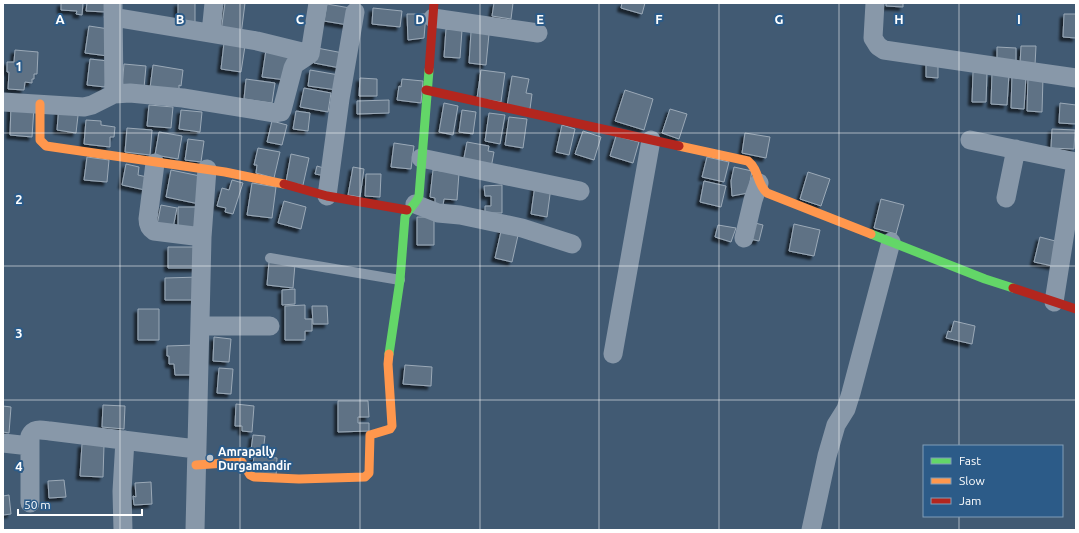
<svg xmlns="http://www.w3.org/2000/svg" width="1079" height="533" font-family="Ubuntu,sans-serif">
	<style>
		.building { fill: #5e7285; stroke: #9ba9b7; filter: url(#shadow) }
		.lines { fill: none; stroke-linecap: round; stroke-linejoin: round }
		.lane { stroke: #8898a9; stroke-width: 10 }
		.street { stroke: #8898a9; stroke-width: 19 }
		.fast { stroke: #63d668; stroke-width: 9 }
		.slow { stroke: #ff974d; stroke-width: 9 }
		.jam { stroke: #b3261e; stroke-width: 9 }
		.grid { fill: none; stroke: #fff; stroke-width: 1; stroke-opacity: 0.55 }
		.poi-dot { fill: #bcc5ce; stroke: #2c5b88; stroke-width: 1.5 }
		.labels { text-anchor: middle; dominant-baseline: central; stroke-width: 4; stroke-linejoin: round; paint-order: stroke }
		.poi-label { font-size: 12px; font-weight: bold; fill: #fff; stroke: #2c5b88; text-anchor: start }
		.grid-label { font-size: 13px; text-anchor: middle; font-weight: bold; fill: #fff; stroke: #2c5b88; stroke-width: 4; stroke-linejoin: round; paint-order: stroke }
	</style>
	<defs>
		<filter id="shadow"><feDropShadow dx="-3.5" dy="3.5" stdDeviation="1" flood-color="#0009"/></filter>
	</defs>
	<rect width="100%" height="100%" fill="#415a73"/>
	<path class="building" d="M61 3H83L82 15 76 14 77 11 61 10Z
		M87 3H106V12L86 11Z
		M178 3H195V27L178 26Z
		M225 3H245L241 35 221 32Z
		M494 3H513L511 19 492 16Z
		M622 3H645L642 14 621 8Z
		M886 3H903V7L886 6Z
		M327 4 350 8 348 25 324 21Z
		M373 8 402 11 400 27 372 24Z
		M407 14H426L424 38 408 40Z
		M1064 14H1076V38L1063 37Z
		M89 26 109 29 108 56 85 53Z
		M446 29 462 30 460 58 444 57Z
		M471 32 489 34 486 65 469 63Z
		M224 43 245 46 241 72 221 69Z
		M1021 46H1036L1035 65H1020Z
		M997 47 1016 48V65L997 64Z
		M317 48 343 53 340 68 314 63Z
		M15 50 38 52 37 74H34V79H32V83L25 82 24 90 8 89 9 72H7V62H14Z
		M266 50 290 53 286 80 262 77Z
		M90 59 108 61 105 87 87 85Z
		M926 62H938V78L926 77Z
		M124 64 146 66 144 88 122 86Z
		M153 65 183 70 181 86 179 85V89L150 88Z
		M310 70 339 75 337 90 308 86Z
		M481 70 505 73 501 102 477 98Z
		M973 72 987 73 986 102H972Z
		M992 73 1009 74 1007 105 991 104Z
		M1012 75 1026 76 1024 109 1011 108Z
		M512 76 529 79 526 93 532 94 530 109 507 106Z
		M1028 77H1043L1042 112 1027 111Z
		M360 78 377 79V96H359Z
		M246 79 275 83 272 103 244 99Z
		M402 79 423 81 421 103 397 100 399 86 401 87Z
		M304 88 331 93 328 112 300 107Z
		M625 90 653 99 644 130 615 121Z
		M389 100V113L357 114V101Z
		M444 103 458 106 453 135 439 132Z
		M1060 103 1076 105V124L1059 123Z
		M11 105 34 107 32 137 10 135Z
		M59 105 79 107 76 133 57 130Z
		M149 105 173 107 171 128 147 126Z
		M670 109 687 114 679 139 662 133Z
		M181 110 202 112 200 132 179 129Z
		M462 110 476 112 473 134 459 132Z
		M296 111 310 113 308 131 293 129Z
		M489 113 505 115 500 144 485 141Z
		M509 117 527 119 523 148 505 145Z
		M86 120 101 121V125L115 127 114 137H110V147L84 144Z
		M272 121 287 125 282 145 267 142Z
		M562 125 575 129 569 155 556 152Z
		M127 128 152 130 150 155 125 152Z
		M1052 129 1075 130 1074 149 1051 148Z
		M583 131 601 137 594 160 575 154Z
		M159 132 182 136 178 159 155 155Z
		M745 133 770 137 766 158 742 153Z
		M616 136 639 142 633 163 610 156Z
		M188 139 204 141 201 162 185 160Z
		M467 142 489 146 488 151 494 152 491 168 463 163Z
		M394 143 414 146 411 169 391 167Z
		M258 148 280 152 274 178 256 173 257 165H254Z
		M291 154 309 158 303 185 286 182Z
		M87 157 109 160 107 182 84 180Z
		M707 157 729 162 724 182 702 177Z
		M126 164 139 167 138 175 147 177 145 190 122 185Z
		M317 166 327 169 326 176 315 174Z
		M353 167 364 169 360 197 348 195Z
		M734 167 752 171 748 193 732 196 731 181Z
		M171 170 205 177 199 204 166 197Z
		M433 170 459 173 457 200 444 199 443 205 435 204V198L430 197Z
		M808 172 830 179 821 206 800 199Z
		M366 174H381L380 197 365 196Z
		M232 180 243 183 233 214 225 212 226 208 217 206 222 188 229 190Z
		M704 181 726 186 721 207 700 202Z
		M252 183 276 187 272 218 247 215Z
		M502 185V213H485V206H491V196H485L484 186Z
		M535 185 551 187 547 217 531 214Z
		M881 199 904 205 896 234 874 228Z
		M284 201 306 207 301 229 278 223Z
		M161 205 177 208 173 228 157 225Z
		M178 207H200V231H178Z
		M417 217H434V245H417Z
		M755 223 763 225 759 241 750 239Z
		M794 224 820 230 814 256 789 251Z
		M718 225 736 228 731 242 715 237Z
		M502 227 519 231 512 262 495 258Z
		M1040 237 1059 242 1053 266 1034 262Z
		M168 247H198V268H168Z
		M269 262 295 264 293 288 267 285Z
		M200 277V300H165V278Z
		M295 289V304L282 305V290Z
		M305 305V319H312V331H305V340H285V306Z
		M312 306H327L328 324H313Z
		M138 309H159V340H138Z
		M954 321 975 326 972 344 946 338 948 331 951 332Z
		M214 337 231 339 229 362 213 361Z
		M196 345V375H175L174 364H169V356H167V346Z
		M405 365 432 367 431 386 403 384Z
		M219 368 233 369 231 394 217 393Z
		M338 401H368L369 417H358V423H369V431L338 432Z
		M236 404 254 406 252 432 242 431V426H235Z
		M103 405 125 406 124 429 102 427Z
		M3 406 11 407 9 433 3 432Z
		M253 435 265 436 263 452 251 450Z
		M82 444 104 445 103 477 80 476Z
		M254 456 277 458 276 477 252 475Z
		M64 480 66 497 49 498 48 481Z
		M151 482 152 504 134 505 133 496 136 497 135 483Z
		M9 495 11 514 3 515V496Z"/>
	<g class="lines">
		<path class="lane" d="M270 258 400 280"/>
		<path class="street" d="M113 3 114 94
			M875 3 873 38 878 46 884 50 1076 78
			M113 17 257 41 310 54
			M433 18 538 33
			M211 33 214 3
			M3 102 84 107 92 105 114 94 130 93 183 98 275 113 281 112 282 110 293 68 295 64 310 54 318 3
			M970 140 1076 162
			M421 158 580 191
			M155 163 148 219C148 225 149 228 154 231L202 237
			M327 196 340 99 355 12
			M1006 198 1016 149
			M415 204 438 213 460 215 522 228 572 244
			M744 238 753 200 759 183
			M1054 302 1076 162
			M201 326H270
			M613 354 651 140
			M3 443 30 446
			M30 503V436C34 428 41 430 50 431L196 449
			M123 530 122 491 125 440
			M195 530 202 237 207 169
			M811 530 827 456 836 425 846 409 851 393 891 242"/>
		<path class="fast" d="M871 234 985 279 1013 288
			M389 354 400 280 405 217C408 209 416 204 419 196L429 70"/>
		<path class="slow" d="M40 104V140L46 146 225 172 284 184
			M679 146 748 161C760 171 756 183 767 193L871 234
			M196 465 242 462 250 475 254 477 299 479 365 477 369 473 370 435 390 429 392 426 388 364 389 354"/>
		<path class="jam" d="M429 70 434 3
			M426 90 679 146
			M284 184 327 196 407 210
			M1013 288 1076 309"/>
	</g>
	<path class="grid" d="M120 3V530M240 3V530M360 3V530M480 3V530M599 3V530M719 3V530M839 3V530M959 3V446M3 133H1076M3 266H1076M3 400H1076M959 516V530"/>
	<circle class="poi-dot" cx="210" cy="458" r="4"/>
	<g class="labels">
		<g class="poi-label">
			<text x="218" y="451">Amrapally<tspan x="218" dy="14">Durgamandir</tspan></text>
		</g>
	</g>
	<g class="grid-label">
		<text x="60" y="24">A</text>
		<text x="180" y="24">B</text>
		<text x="300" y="24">C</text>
		<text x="420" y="24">D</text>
		<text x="540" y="24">E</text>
		<text x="659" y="24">F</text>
		<text x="779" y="24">G</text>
		<text x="899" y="24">H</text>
		<text x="1019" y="24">I</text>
		<text x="19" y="71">1</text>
		<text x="19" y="204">2</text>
		<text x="19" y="338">3</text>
		<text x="19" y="471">4</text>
	</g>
	<rect width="1079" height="533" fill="none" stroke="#ffffff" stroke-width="8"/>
	<rect x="923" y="445" width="140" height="72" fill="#2c5b88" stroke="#809db8"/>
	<rect x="931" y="458" width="20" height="6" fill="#63d668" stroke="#809db8"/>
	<text x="959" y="465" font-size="12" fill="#ffffff">Fast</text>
	<rect x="931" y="478" width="20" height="6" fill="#ff974d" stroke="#809db8"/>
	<text x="959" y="485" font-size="12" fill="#ffffff">Slow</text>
	<rect x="931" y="498" width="20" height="6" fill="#b3261e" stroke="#809db8"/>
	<text x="959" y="505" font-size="12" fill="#ffffff">Jam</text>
	<path d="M18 509v6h124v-6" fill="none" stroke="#ffffff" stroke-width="2"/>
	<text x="24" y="509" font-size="12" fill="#ffffff" stroke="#2c5b88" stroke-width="3" paint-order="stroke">50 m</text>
</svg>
